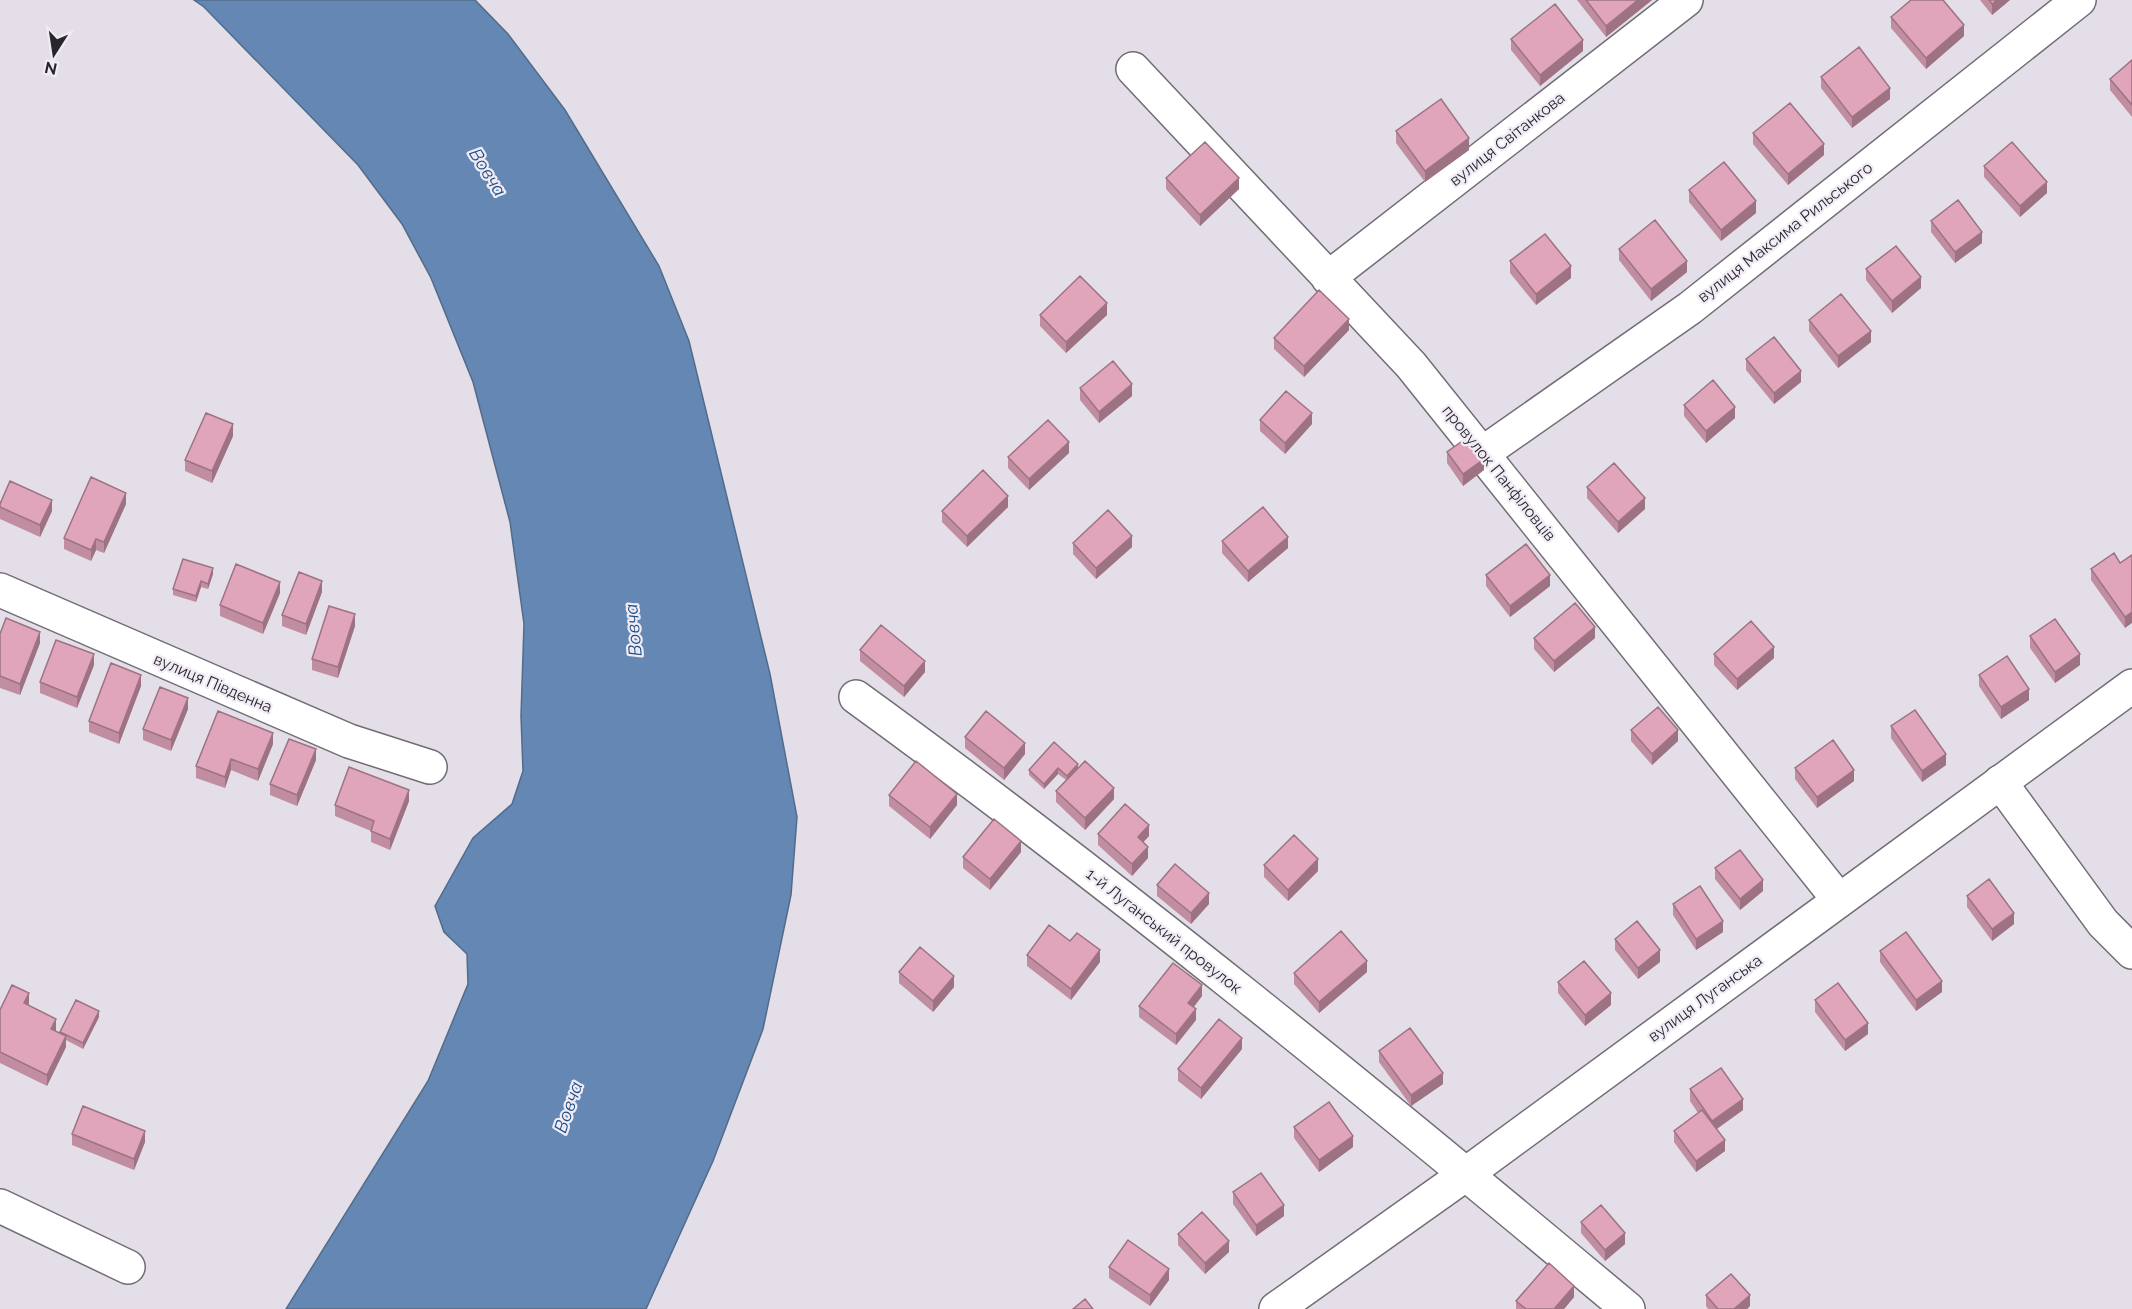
<svg xmlns="http://www.w3.org/2000/svg" width="2132" height="1309" font-family="Raleway,sans-serif">
	<style>
		.water { fill: #6488b3; stroke: #526b8a; stroke-width: 1.5 }
		.lines { fill: none; stroke-linecap: round; stroke-linejoin: round }
		.minor-casing { stroke: #716d76; stroke-width: 36 }
		.major-casing { stroke: #716d76; stroke-width: 36 }
		.minor { stroke: #fff; stroke-width: 33 }
		.major { stroke: #fff; stroke-width: 33 }
		.wall { fill: #c18da1 }
		.shaded-wall { fill: #9d7383 }
		.building { fill: #e0a4bb; stroke: #9d7383; stroke-width: 1.5 }
		.labels { text-anchor: middle; dominant-baseline: central; stroke-width: 4.5; stroke-linejoin: round; paint-order: stroke }
		.street-label { font-size: 16px; fill: #29272b; stroke: #f1ebf6 }
		.water-label { font-size: 18px; font-style: italic; fill: #1a4d85; stroke: #f1ebf6 }
	</style>
	<rect width="100%" height="100%" fill="#e4dee8"/>
	<path class="water" d="M194 0H475L508 34 565 110 659 266 689 341 770 674 797 817 791 895 763 1029 713 1161 646 1309H286L428 1081 468 984 467 954 444 932 435 906 473 838 512 804 523 771 521 716 524 624 510 522 473 382 431 278 402 224 358 165 204 7Z"/>
	<g class="lines">
		<g class="minor-casing">
			<path id="minor" d="M1133 69 1411 365 1839 900
				M1328 278 1686 0
				M1483 453 1690 308 2079 0
				M0 590 349 741 430 767
				M856 697C1122 890 1376 1098 1628 1309
				M2000 782 2103 923 2132 952
				M0 1206 128 1267"/>
		</g>
		<g class="major-casing">
			<path id="major" d="M1276 1309 1466 1174 2132 686"/>
		</g>
		<use href="#minor" class="minor"/>
		<use href="#major" class="major"/>
	</g>
	<path class="wall" d="M1577 0H1652L1606 37Z
		M1980 0H2010L1992 15Z
		M1891 17 1964 36 1926 69 1891 28Z
		M1511 39 1583 51 1540 86 1511 50Z
		M2132 60V117L2110 90V79Z
		M1821 77 1890 99 1852 128 1821 88Z
		M1396 131 1469 150 1425 182 1396 143Z
		M1753 133 1824 155 1788 185 1753 144Z
		M1984 166 2047 193 2020 217 1984 177Z
		M1166 178 1239 189 1200 226 1166 189Z
		M1689 190 1756 213 1721 241 1689 202Z
		M1931 221 1982 243 1955 263 1931 232Z
		M1619 249 1687 272 1651 301 1619 260Z
		M1510 261 1571 278 1536 305 1510 273Z
		M1866 269 1921 288 1892 313 1866 280Z
		M1040 315H1107L1066 353 1040 326Z
		M1809 320 1871 342 1838 368 1809 331Z
		M1349 330 1304 377 1274 349V338Z
		M1746 359 1801 382 1774 404 1746 370Z
		M1080 388 1132 396 1099 423 1080 400Z
		M1684 405 1735 418 1706 443 1684 416Z
		M1260 420 1312 424 1285 454 1260 431Z
		M233 436 212 483 185 471V460Z
		M1447 452 1484 470 1463 486 1447 463Z
		M1069 453 1029 490 1008 468V457Z
		M1587 487 1645 509 1618 533 1587 498Z
		M0 504 52 511 40 537 0 519Z
		M126 504 104 553 96 550 91 561 64 549V538Z
		M1008 507 967 547 942 522V511Z
		M1222 541 1288 548 1248 582 1222 553Z
		M1073 543 1132 547 1096 579 1073 554Z
		M2132 555 2125 628 2091 580V569L2120 563Z
		M213 574 208 589 201 587 196 602 173 595V589Z
		M1486 575 1550 586 1510 617 1486 586Z
		M322 592 306 635 282 626V615Z
		M280 593 263 634 220 616V605Z
		M355 626 338 678 312 670V659Z
		M0 634 40 643 20 695 0 688Z
		M2030 636 2080 665 2055 683 2030 648Z
		M1534 638H1595L1554 672 1534 649Z
		M860 650 925 672 904 697 860 661Z
		M1714 654 1774 658 1737 690 1714 665Z
		M94 665 77 708 40 693V682Z
		M1979 675 2029 700 2001 719 1979 686Z
		M141 686 119 744 89 732V721Z
		M188 709 171 751 143 740V729Z
		M1891 726 1946 765 1922 782 1891 738Z
		M1631 730 1678 741 1652 765 1631 741Z
		M965 737 1025 754 1004 780 965 748Z
		M273 744 258 781 231 770 225 788 196 778V766Z
		M316 760 297 806 270 795V784Z
		M1078 767 1114 799 1085 830 1056 802V791L1066 780 1058 774 1044 789 1029 775V770Z
		M1795 768 1854 781 1817 808 1795 779Z
		M889 795 957 805 930 839 889 806Z
		M409 801 390 850 371 842V831L335 816V805Z
		M1098 834 1149 836 1143 842 1148 858 1132 876 1098 845Z
		M1021 852 990 890 963 868V857Z
		M1264 865 1318 871 1288 901 1264 877Z
		M1715 868 1763 891 1740 910 1715 879Z
		M1157 885 1209 904 1191 924 1157 896Z
		M1967 896 2014 924 1992 941 1967 907Z
		M1673 904 1723 932 1696 950 1673 915Z
		M1615 939 1660 962 1638 979 1615 950Z
		M1070 941 1100 962 1071 1000 1027 966V955Z
		M1880 951 1942 992 1916 1011 1880 962Z
		M899 972 954 987 933 1012 899 983Z
		M1367 972 1319 1013 1294 984V973Z
		M1558 982 1611 1005 1585 1026 1558 993Z
		M1202 996 1194 1007 1196 1020 1176 1045 1139 1017V1006Z
		M1815 1000 1868 1034 1845 1051 1815 1012Z
		M29 1004 28 1005 56 1030V1031L60 1034V1032L99 1017 83 1049 66 1040V1047L47 1086 0 1063V1010Z
		M1242 1049 1201 1099 1178 1081V1069Z
		M1379 1051 1443 1084 1411 1106 1379 1062Z
		M1690 1089 1743 1110 1717 1129 1725 1151 1696 1172 1674 1142V1131L1698 1113 1690 1101Z
		M1294 1127 1353 1147 1319 1172 1294 1138Z
		M72 1134 145 1142 134 1170 72 1145Z
		M1233 1192 1284 1216 1256 1236 1233 1204Z
		M1581 1222 1625 1244 1605 1261 1581 1233Z
		M1178 1234 1229 1252 1205 1274 1178 1245Z
		M1109 1267 1169 1280 1150 1306 1109 1278Z
		M1706 1295 1750 1306 1747 1309H1708L1706 1306Z
		M1574 1297 1564 1309H1516V1301Z"/>
	<path class="shaded-wall" d="M1638 0H1652L1606 37V26Z
		M1997 0H2010L1992 15V4Z
		M1964 25V36L1926 69V58Z
		M1583 40V51L1540 86V75Z
		M1890 88V99L1852 128V117Z
		M1469 138V150L1425 182V171Z
		M1824 144V155L1788 185V174Z
		M1239 178V189L1200 226V215Z
		M2047 182V193L2020 217V206Z
		M1756 201V213L1721 241V230Z
		M1982 232V243L1955 263V252Z
		M1687 261V272L1651 301V289Z
		M1571 266V278L1536 305V294Z
		M1921 277V288L1892 313V301Z
		M1107 303V315L1066 353V342Z
		M1349 319V330L1304 377V366Z
		M1871 331V342L1838 368V356Z
		M1801 371V382L1774 404V393Z
		M1132 384V396L1099 423V412Z
		M1735 407V418L1706 443V431Z
		M1312 413V424L1285 454V443Z
		M233 424V436L212 483V471Z
		M1069 442V453L1029 490V479Z
		M1484 459V470L1463 486V474Z
		M126 493V504L104 553V542Z
		M1008 496V507L967 547V536Z
		M1645 498V509L1618 533V522Z
		M52 500V511L40 537V525Z
		M1132 536V547L1096 579V568Z
		M1288 537V548L1248 582V571Z
		M96 539V550L91 561V550Z
		M213 568V574L208 589V584Z
		M1550 575V586L1510 617V606Z
		M201 581V587L196 602V596Z
		M322 581V592L306 635V624Z
		M280 582V593L263 634V623Z
		M2132 612V623L2125 628V617Z
		M355 614V626L338 678V667Z
		M1595 627V638L1554 672V661Z
		M40 632V643L20 695V684Z
		M1774 647V658L1737 690V679Z
		M94 654V665L77 708V697Z
		M2080 654V665L2055 683V672Z
		M925 661V672L904 697V686Z
		M141 675V686L119 744V733Z
		M2029 689V700L2001 719V707Z
		M188 698V709L171 751V740Z
		M1678 730V741L1652 765V754Z
		M273 733V744L258 781V769Z
		M1025 743V754L1004 780V768Z
		M316 749V760L297 806V795Z
		M1946 754V765L1922 782V771Z
		M231 759V770L225 788V777Z
		M1078 764V769L1067 782V776Z
		M1058 768V774L1044 789V784Z
		M1854 770V781L1817 808V797Z
		M1114 788V799L1085 830V818Z
		M409 790V801L390 850V839Z
		M957 794V805L930 839V827Z
		M1149 825V836L1138 848V837Z
		M1021 841V852L990 890V879Z
		M1148 847V858L1132 876V864Z
		M1318 859V871L1288 901V890Z
		M1763 880V891L1740 910V899Z
		M1209 893V904L1191 924V913Z
		M2014 913V924L1992 941V929Z
		M1723 921V932L1696 950V939Z
		M1100 950V962L1071 1000V989Z
		M1660 950V962L1638 979V968Z
		M1367 961V972L1319 1013V1002Z
		M954 976V987L933 1012V1001Z
		M1942 981V992L1916 1011V1000Z
		M1202 985V996L1188 1014V1003Z
		M29 993V1004L24 1014V1003Z
		M1611 993V1005L1585 1026V1015Z
		M1196 1009V1020L1176 1045V1034Z
		M99 1011V1017L83 1049V1043Z
		M56 1019V1030L51 1040V1029Z
		M1868 1023V1034L1845 1051V1040Z
		M66 1036V1047L47 1086V1075Z
		M1242 1038V1049L1201 1099V1088Z
		M1443 1073V1084L1411 1106V1095Z
		M1743 1099V1110L1712 1132V1121Z
		M145 1131V1142L134 1170V1159Z
		M1353 1136V1147L1319 1172V1160Z
		M1725 1140V1151L1696 1172V1161Z
		M1284 1205V1216L1256 1236V1225Z
		M1625 1233V1244L1605 1261V1250Z
		M1229 1241V1252L1205 1274V1263Z
		M1169 1269V1280L1150 1306V1295Z
		M1574 1286V1297L1564 1309H1554Z
		M1750 1295V1306L1747 1309H1734Z"/>
	<path class="building" d="M1586 0H1638L1606 26Z
		M1911 0H1943L1964 25 1926 58 1891 17Z
		M1989 0H1997L1992 4Z
		M1555 4 1583 40 1540 75 1511 39Z
		M1859 47 1890 88 1852 117 1821 77Z
		M2132 60V105L2110 79Z
		M1441 99 1469 138 1425 171 1396 131Z
		M1790 103 1824 144 1788 174 1753 133Z
		M1205 142 1239 178 1200 215 1166 178Z
		M2012 142 2047 182 2020 206 1984 166Z
		M1724 162 1756 201 1721 230 1689 190Z
		M1958 200 1982 232 1955 252 1931 221Z
		M1655 220 1687 261 1651 289 1619 249Z
		M1545 234 1571 266 1536 294 1510 261Z
		M1896 246 1921 277 1892 301 1866 269Z
		M1080 276 1107 303 1066 342 1040 315Z
		M1319 290 1349 319 1304 366 1274 338Z
		M1841 294 1871 331 1838 356 1809 320Z
		M1774 337 1801 371 1774 393 1746 359Z
		M1113 361 1132 384 1099 412 1080 388Z
		M1713 380 1735 407 1706 431 1684 405Z
		M1286 391 1312 413 1285 443 1260 420Z
		M206 413 233 424 212 471 185 460Z
		M1048 420 1069 442 1029 479 1008 457Z
		M1468 437 1484 459 1463 474 1447 452Z
		M1614 463 1645 498 1618 522 1587 487Z
		M983 470 1008 496 967 536 942 511Z
		M91 477 126 493 104 542 96 539 91 550 64 538Z
		M10 481 52 500 40 525 0 507V504Z
		M1263 507 1288 537 1248 571 1222 541Z
		M1108 510 1132 536 1096 568 1073 543Z
		M1526 544 1550 575 1510 606 1486 575Z
		M2114 553 2120 563 2132 555V612L2125 617 2091 569Z
		M183 559 213 568 208 584 201 581 196 596 173 589Z
		M236 564 280 582 263 623 220 605Z
		M299 572 322 581 306 624 282 615Z
		M1575 603 1595 627 1554 661 1534 638Z
		M329 606 355 614 338 667 312 659Z
		M6 618 40 632 20 684 0 676V634Z
		M2055 619 2080 654 2055 672 2030 636Z
		M1751 621 1774 647 1737 679 1714 654Z
		M881 625 925 661 904 686 860 650Z
		M56 640 94 654 77 697 40 682Z
		M2007 656 2029 689 2001 707 1979 675Z
		M111 663 141 675 119 733 89 721Z
		M160 687 188 698 171 740 143 729Z
		M1658 707 1678 730 1652 754 1631 730Z
		M1915 710 1946 754 1922 771 1891 726Z
		M218 711 273 733 258 769 231 759 225 777 196 766Z
		M986 711 1025 743 1004 768 965 737Z
		M289 739 316 749 297 795 270 784Z
		M1833 740 1854 770 1817 797 1795 768Z
		M1054 742 1078 764 1067 776 1058 768 1044 784 1029 770Z
		M916 761 957 794 930 827 889 795Z
		M1085 761 1114 788 1085 818 1056 791Z
		M349 767 409 790 390 839 371 831 374 821 335 805Z
		M1125 804 1149 825 1138 837 1148 847 1132 864 1098 834Z
		M994 819 1021 841 990 879 963 857Z
		M1294 835 1318 859 1288 890 1264 865Z
		M1740 850 1763 880 1740 899 1715 868Z
		M1175 864 1209 893 1191 913 1157 885Z
		M1989 879 2014 913 1992 929 1967 896Z
		M1700 886 1723 921 1696 939 1673 904Z
		M1637 921 1660 950 1638 968 1615 939Z
		M1049 925 1070 941 1077 933 1100 950 1071 989 1027 955Z
		M1341 931 1367 961 1319 1002 1294 973Z
		M1906 932 1942 981 1916 1000 1880 951Z
		M920 947 954 976 933 1001 899 972Z
		M1584 961 1611 993 1585 1015 1558 982Z
		M1173 963 1202 985 1188 1003 1196 1009 1176 1034 1139 1006Z
		M1838 983 1868 1023 1845 1040 1815 1000Z
		M12 985 29 993 24 1003 56 1019 51 1029 66 1036 47 1075 0 1052V1010Z
		M76 1000 99 1011 83 1043 60 1032Z
		M1219 1019 1242 1038 1201 1088 1178 1069Z
		M1410 1028 1443 1073 1411 1095 1379 1051Z
		M1721 1068 1743 1099 1712 1121 1690 1089Z
		M1329 1102 1353 1136 1319 1160 1294 1127Z
		M83 1106 145 1131 134 1159 72 1134Z
		M1702 1110 1725 1140 1696 1161 1674 1131Z
		M1261 1173 1284 1205 1256 1225 1233 1192Z
		M1601 1205 1625 1233 1605 1250 1581 1222Z
		M1202 1212 1229 1241 1205 1263 1178 1234Z
		M1128 1240 1169 1269 1150 1295 1109 1267Z
		M1549 1263 1574 1286 1554 1309H1526L1516 1301Z
		M1731 1274 1750 1295 1734 1309H1718L1706 1295Z
		M1085 1299 1093 1309H1073Z"/>
	<g class="labels">
		<g class="street-label">
			<text transform="translate(1507 139) rotate(-38)">вулиця Світанкова</text>
			<text transform="translate(1785 232) rotate(-38)">вулиця Максима Рильського</text>
			<text transform="translate(1499 473) rotate(51)">провулок Панфіловців</text>
			<text transform="translate(213 683) rotate(23)">вулиця Південна</text>
			<text transform="translate(1164 931) rotate(38)">1-й Луганський провулок</text>
			<text transform="translate(1705 998) rotate(-36)">вулиця Луганська</text>
		</g>
		<g class="water-label">
			<text transform="translate(488 172) rotate(58)">Вовча</text>
			<text transform="translate(633 630) rotate(-95)">Вовча</text>
			<text transform="translate(568 1107) rotate(-71)">Вовча</text>
		</g>
	</g>
	<g transform="translate(54 54) rotate(192)" stroke="#f1ebf6" stroke-width="4.5" paint-order="stroke">
	<path d="M0-4.5L10 22L0 15L-10 22Z" fill="#29272b"/>
	<text y="-9" font-size="16" font-weight="bold" text-anchor="middle" fill="#29272b">N</text>
	</g>
</svg>
